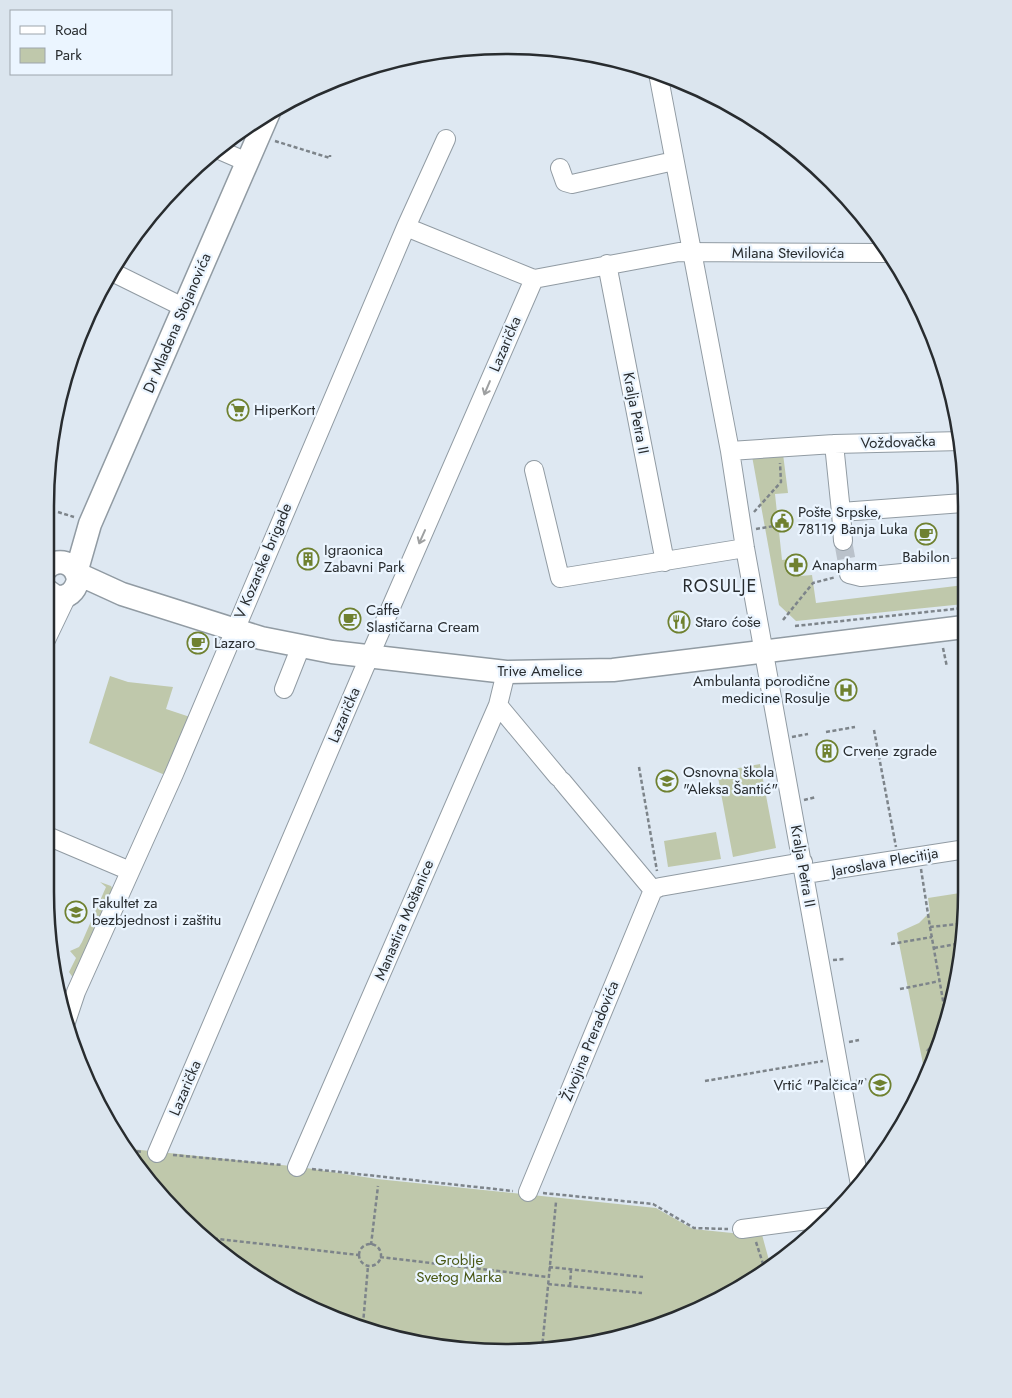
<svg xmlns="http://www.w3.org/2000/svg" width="1012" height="1398" font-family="Jost,sans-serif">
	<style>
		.green { fill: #bfc8ab }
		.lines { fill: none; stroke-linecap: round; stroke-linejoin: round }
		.minor-tunnel { stroke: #bac2cb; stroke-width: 18; stroke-dasharray: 18 9; stroke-linecap: butt }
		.minor-casing { stroke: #919ba3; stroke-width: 20 }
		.major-casing { stroke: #919ba3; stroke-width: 25 }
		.path { stroke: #7d848a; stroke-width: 2.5; stroke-dasharray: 4 2.5; stroke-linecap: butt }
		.minor { stroke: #fff; stroke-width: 18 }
		.major { stroke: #fff; stroke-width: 22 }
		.oneway { stroke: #9ea0a1 }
		.labels { text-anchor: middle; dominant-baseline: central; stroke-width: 4.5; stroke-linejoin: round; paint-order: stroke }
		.street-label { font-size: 15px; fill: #282c2f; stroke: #ebf5ff }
		.poi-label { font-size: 15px; fill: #282c2f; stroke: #ebf5ff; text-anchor: start }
		.park-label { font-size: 15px; fill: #4a5816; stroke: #ebf5ff }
		.quarter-label { font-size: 18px; letter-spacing: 1px; fill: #282c2f; stroke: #ebf5ff }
		.rim { fill: none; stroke: #282c2f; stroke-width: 2.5 }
	</style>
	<rect width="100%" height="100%" fill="#dee8f2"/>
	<path class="green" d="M783 454 788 493 775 494 782 560 790 559 792 570H799L800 576 812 575 816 603 964 585V604L796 621 779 605 752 456Z
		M110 676 128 682 173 687 166 709 190 717 165 775 89 743Z
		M760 764 776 848 733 857 717 772Z
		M716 832 721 859 668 867 664 841Z
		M100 882 111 886 113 890 74 979 69 972 76 958 70 951 79 947 82 942 106 887Z
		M960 893 966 894V922L951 1011 933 1060 923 1064 897 933 919 923 930 912 928 898Z
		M122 1148 300 1167 377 1179 656 1208 693 1229 742 1234 761 1231 770 1264 683 1318 566 1349H446L302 1306 202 1239Z"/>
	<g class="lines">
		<path class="minor-tunnel" d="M843 541 849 574"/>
		<g class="minor-casing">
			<path id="minor" d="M658 73 730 451 745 548 860 1185
				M217 149 247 162
				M560 168 565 182 572 184 674 161
				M406 227 446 139
				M607 264 665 562
				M110 271 183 307
				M534 279 679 252 885 253
				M834 444 841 512 963 503
				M730 451 834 444 962 441
				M534 470 560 578 745 548
				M841 512 843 541
				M849 574 861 577 964 567
				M45 613 46 590
				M45 642 67 596
				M284 689 301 646
				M498 705 558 777
				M562 781 653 890
				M45 835 130 871
				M805 874 966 849
				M66 1022 76 992 174 774 406 227 534 279
				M157 1153 364 669 534 279
				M297 1167 498 705 506 672
				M528 1192 653 890 660 887 803 862
				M742 1229 830 1217"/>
		</g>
		<g class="major-casing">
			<path id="major" d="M269 112 90 524 76 573 122 594 261 638 332 652 506 672 613 670 964 627
				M45 589 56 597C68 598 75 592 78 580 76 562 57 556 45 570"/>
		</g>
		<path class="path" d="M275 141 330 158V155
			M58 512 74 517
			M754 512 781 482 780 463
			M756 529 780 525
			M783 620 813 583 836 577
			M795 626 964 608
			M943 648 947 667
			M874 730 896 847
			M826 732 855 727
			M792 737 808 734
			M639 767 657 871
			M804 800 816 797
			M921 869 930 927 959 924 962 944
			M930 927 947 1023
			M891 944 932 937
			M934 948 962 943
			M833 960 844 959
			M900 989 940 981
			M849 1042 859 1040
			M927 1051 943 1034
			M705 1081 823 1061
			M856 1081 867 1079
			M124 1150 143 1152
			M173 1155 282 1165
			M312 1169 513 1191
			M543 1193 653 1204 694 1228 728 1229
			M201 1237 359 1255
			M756 1242 764 1267
			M359 1255a11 11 0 1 1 22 0a11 11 0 1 1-22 0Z
			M371 1245 378 1186
			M380 1257 548 1277
			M549 1267 643 1277
			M548 1284 642 1293
			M570 1286 571 1270
			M363 1324 368 1266
			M398 1335 520 1349
			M542 1349 556 1202"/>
		<use href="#minor" class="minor"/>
		<use href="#major" class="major"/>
	</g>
	<defs><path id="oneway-shaft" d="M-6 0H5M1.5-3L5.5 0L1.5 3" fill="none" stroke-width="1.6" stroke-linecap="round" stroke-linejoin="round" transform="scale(1.25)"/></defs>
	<g class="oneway">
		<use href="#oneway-shaft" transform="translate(487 388) rotate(113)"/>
		<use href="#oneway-shaft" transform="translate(422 537) rotate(114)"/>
	</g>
	<defs>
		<g id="supermarket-ring" transform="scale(1.125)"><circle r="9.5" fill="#ebf5ff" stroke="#6f8130" stroke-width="1.5"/><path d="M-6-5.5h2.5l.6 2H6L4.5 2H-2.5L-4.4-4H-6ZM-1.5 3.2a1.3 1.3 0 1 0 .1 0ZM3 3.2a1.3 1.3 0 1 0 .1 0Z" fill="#6f8130"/></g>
		<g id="civic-ring" transform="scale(1.125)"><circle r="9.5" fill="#ebf5ff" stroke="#6f8130" stroke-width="1.5"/><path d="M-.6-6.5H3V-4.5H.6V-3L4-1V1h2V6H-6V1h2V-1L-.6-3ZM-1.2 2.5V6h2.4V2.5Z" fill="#6f8130"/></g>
		<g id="cafe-ring" transform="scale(1.125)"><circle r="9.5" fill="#ebf5ff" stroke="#6f8130" stroke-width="1.5"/><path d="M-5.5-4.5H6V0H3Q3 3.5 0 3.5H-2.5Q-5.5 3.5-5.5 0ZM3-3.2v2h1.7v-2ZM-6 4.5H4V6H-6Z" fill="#6f8130"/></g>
		<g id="building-ring" transform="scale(1.125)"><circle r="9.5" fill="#ebf5ff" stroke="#6f8130" stroke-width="1.5"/><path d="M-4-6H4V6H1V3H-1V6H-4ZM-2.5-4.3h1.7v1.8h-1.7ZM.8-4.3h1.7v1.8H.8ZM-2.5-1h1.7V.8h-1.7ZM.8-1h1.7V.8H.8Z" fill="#6f8130"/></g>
		<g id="pharmacy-ring" transform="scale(1.125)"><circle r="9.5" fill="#ebf5ff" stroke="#6f8130" stroke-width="1.5"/><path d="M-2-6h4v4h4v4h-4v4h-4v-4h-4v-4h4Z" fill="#6f8130"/></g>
		<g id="restaurant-ring" transform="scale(1.125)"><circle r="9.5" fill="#ebf5ff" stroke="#6f8130" stroke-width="1.5"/><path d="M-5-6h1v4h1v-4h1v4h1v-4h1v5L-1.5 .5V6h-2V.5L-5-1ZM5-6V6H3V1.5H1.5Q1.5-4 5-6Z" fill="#6f8130"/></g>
		<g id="hospital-ring" transform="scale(1.125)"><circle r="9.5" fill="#ebf5ff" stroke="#6f8130" stroke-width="1.5"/><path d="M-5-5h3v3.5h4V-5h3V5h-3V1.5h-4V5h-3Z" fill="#6f8130"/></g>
		<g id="school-ring" transform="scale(1.125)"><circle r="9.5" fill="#ebf5ff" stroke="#6f8130" stroke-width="1.5"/><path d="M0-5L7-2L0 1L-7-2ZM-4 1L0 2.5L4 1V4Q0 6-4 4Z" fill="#6f8130"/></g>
		<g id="university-ring" transform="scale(1.125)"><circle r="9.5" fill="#ebf5ff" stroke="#6f8130" stroke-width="1.5"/><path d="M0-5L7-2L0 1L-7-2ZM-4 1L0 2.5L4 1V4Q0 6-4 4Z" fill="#6f8130"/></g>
	</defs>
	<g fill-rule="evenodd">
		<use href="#supermarket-ring" x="238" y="410"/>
		<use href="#civic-ring" x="782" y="521"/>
		<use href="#cafe-ring" x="926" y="534"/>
		<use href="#building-ring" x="308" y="559"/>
		<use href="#pharmacy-ring" x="796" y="565"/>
		<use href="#cafe-ring" x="350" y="619"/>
		<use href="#restaurant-ring" x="679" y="622"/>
		<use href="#cafe-ring" x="198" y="643"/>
		<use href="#hospital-ring" x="846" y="690"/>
		<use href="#building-ring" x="827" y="751"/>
		<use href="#school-ring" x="667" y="781"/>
		<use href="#university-ring" x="76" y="912"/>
		<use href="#school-ring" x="880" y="1085"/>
	</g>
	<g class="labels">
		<g class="street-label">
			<text x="788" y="253">Milana Stevilovića</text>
			<text transform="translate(177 323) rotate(-67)">Dr Mladena Stojanovića</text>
			<text transform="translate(505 344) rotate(-67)">Lazarička</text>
			<text transform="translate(636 413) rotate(79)">Kralja Petra II</text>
			<text transform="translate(898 442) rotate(-2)">Voždovačka</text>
			<text transform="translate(263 561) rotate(-67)">V Kozarske brigade</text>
			<text x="540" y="671">Trive Amelice</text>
			<text transform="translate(344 715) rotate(-67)">Lazarička</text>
			<text transform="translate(885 862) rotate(-10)">Jaroslava Plecitija</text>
			<text transform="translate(803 866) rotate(80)">Kralja Petra II</text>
			<text transform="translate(404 920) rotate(-67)">Manastira Moštanice</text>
			<text transform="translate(590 1041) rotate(-68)">Živojina Preradovića</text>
			<text transform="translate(185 1088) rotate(-67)">Lazarička</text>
		</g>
		<g class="poi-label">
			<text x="254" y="410">HiperKort</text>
			<text x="798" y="512">Pošte Srpske,<tspan x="798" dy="17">78119 Banja Luka</tspan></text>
			<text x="324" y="550">Igraonica<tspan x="324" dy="17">Zabavni Park</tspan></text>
			<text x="926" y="557" text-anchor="middle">Babilon</text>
			<text x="812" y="565">Anapharm</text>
			<text x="366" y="610">Caffe<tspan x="366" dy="17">Slastičarna Cream</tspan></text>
			<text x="695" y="622">Staro ćoše</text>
			<text x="214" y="643">Lazaro</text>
			<text x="830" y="681" text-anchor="end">Ambulanta porodične<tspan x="830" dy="17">medicine Rosulje</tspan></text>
			<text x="843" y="751">Crvene zgrade</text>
			<text x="683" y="772">Osnovna škola<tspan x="683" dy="17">"Aleksa Šantić"</tspan></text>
			<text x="92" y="903">Fakultet za<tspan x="92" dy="17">bezbjednost i zaštitu</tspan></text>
			<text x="864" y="1085" text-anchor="end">Vrtić "Palčica"</text>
		</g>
		<g class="park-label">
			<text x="459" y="1260">Groblje<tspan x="459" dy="17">Svetog Marka</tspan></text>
		</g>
		<g class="quarter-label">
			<text x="720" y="586">ROSULJE</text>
		</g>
	</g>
	<path d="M0 0H1012V1398H0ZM506 54H506A452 452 0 0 1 958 506V892A452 452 0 0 1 506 1344H506A452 452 0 0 1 54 892V506A452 452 0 0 1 506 54Z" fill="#dbe5ee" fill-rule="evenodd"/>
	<path class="rim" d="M506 54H506A452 452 0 0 1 958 506V892A452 452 0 0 1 506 1344H506A452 452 0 0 1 54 892V506A452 452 0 0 1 506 54Z"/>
	<rect x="10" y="10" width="162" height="65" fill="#ebf5ff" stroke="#9da5ac"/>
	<rect x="20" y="26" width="25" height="8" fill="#ffffff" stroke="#9da5ac"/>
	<text x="55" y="35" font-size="15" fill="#282c2f">Road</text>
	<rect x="20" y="48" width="25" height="15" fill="#bfc8ab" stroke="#9da5ac"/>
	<text x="55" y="60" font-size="15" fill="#282c2f">Park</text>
</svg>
